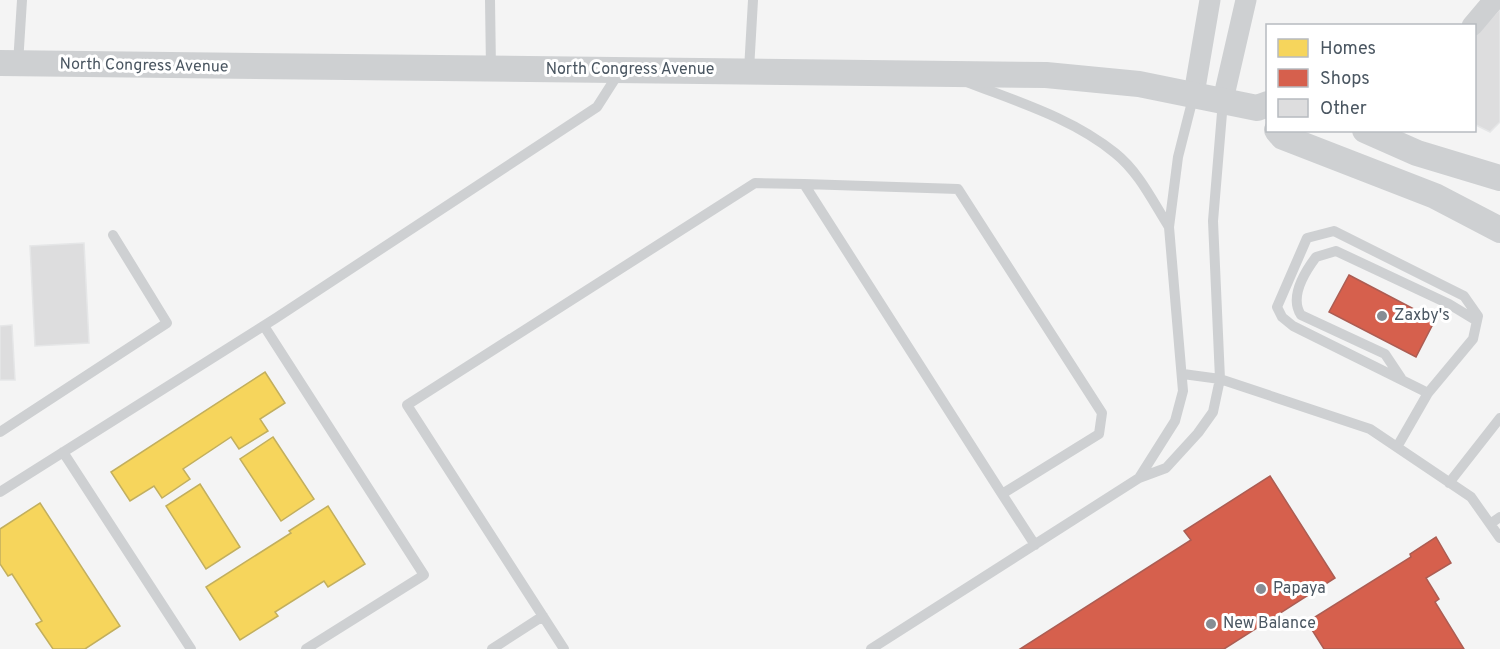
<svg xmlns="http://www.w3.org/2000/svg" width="1500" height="649" font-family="Overpass,sans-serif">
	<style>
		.homes { fill: #f6d55c; stroke: #c2af5e; stroke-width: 1.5 }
		.shops { fill: #d6604d; stroke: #ac5d53; stroke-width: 1.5 }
		.building { fill: #ddddde; stroke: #e5e6e7; stroke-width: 1.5 }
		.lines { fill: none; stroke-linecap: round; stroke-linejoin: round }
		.service { stroke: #ced0d2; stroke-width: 10 }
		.minor { stroke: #ced0d2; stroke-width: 21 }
		.tertiary { stroke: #ced0d2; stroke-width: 26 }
		.poi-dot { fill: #868d94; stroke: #fff; stroke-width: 2 }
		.labels { text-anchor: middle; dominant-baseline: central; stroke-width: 6; stroke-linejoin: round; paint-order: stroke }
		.street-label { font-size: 16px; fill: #4a5661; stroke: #fff }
		.poi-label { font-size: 16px; fill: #4a5661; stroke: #fff; text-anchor: start }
	</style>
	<rect width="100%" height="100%" fill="#f4f4f4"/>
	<path class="homes" d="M265 372 285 403 260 419 268 431 239 449 231 437 183 469 190 479 162 498 154 486 130 501 111 472Z
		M273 437 314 499 281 521 240 459Z
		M200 484 240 547 206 569 166 506Z
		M40 503 120 626 85 649H53L36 624 42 621 12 574 8 576 0 564V529Z
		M328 506 365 564 328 587 324 581 275 612 278 616 240 640 206 587 291 533 289 531Z"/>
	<path class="shops" d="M1349 275 1435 320 1416 357 1329 312Z
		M1270 476 1335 578 1224 649H1020L1191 540 1184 531Z
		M1436 537 1451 563 1426 578 1439 599 1435 602 1464 649H1324L1307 622 1411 557 1410 554Z"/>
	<path class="building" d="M1500 9V122L1490 132 1474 124V37Z
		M84 243 89 343 35 346 30 246Z
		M12 325 15 380H0V326Z"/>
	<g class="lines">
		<path class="service" d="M490 0 491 69
			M18 64 22 0
			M749 70 753 0
			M967 82C1018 102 1072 118 1115 153 1139 172 1153 202 1169 227
			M264 326 424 575 306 649
			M1183 374 1220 379 1370 429 1471 497 1500 538
			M1401 378 1385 354 1301 315C1289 297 1304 273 1316 257L1336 251 1449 304 1477 321
			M0 432 167 323 113 235
			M1397 447 1428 393 1473 339 1478 316 1464 296 1334 231 1307 238 1277 307 1282 317 1293 326 1428 393
			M63 452 191 649
			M1139 478 1175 421 1183 391 1169 227 1178 157 1194 94
			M1449 483 1500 418
			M0 492 276 318 597 107 620 71
			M1002 494 1099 434 1102 413 958 189 804 184 1002 494 1035 545
			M1490 524 1500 517
			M492 649 543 616
			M564 649 407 405 755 183 804 184
			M871 649 1139 478 1166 468 1198 433 1213 412 1220 379 1213 221 1223 101"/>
		<path class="minor" d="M1472 26 1494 0
			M1194 94 1210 0
			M1223 100 1246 0"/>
		<path class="tertiary" d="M0 63 1046 75 1139 84 1257 108 1268 104
			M1277 130 1283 137 1435 196 1500 230
			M1365 130 1417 153 1500 178"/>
	</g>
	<g class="poi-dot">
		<circle cx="1382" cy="316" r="6"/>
		<circle cx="1261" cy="589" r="6"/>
		<circle cx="1211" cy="624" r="6"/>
	</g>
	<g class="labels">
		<g class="street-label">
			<text transform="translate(144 66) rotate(1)">North Congress Avenue</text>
			<text x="630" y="70">North Congress Avenue</text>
		</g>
		<g class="poi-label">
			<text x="1394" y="316">Zaxby's</text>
			<text x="1273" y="589">Papaya</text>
			<text x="1223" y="624">New Balance</text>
		</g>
	</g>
	<rect x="1266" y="24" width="210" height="108" fill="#ffffff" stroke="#b7bbc0" stroke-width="1.5"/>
	<rect x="1278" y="39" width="30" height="18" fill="#f6d55c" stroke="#b7bbc0" stroke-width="1.5"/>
	<text x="1320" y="54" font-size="18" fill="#4a5661">Homes</text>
	<rect x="1278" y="69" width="30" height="18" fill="#d6604d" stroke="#b7bbc0" stroke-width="1.5"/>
	<text x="1320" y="84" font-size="18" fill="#4a5661">Shops</text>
	<rect x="1278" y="99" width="30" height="18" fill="#ddddde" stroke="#b7bbc0" stroke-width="1.5"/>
	<text x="1320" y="114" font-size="18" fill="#4a5661">Other</text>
</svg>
